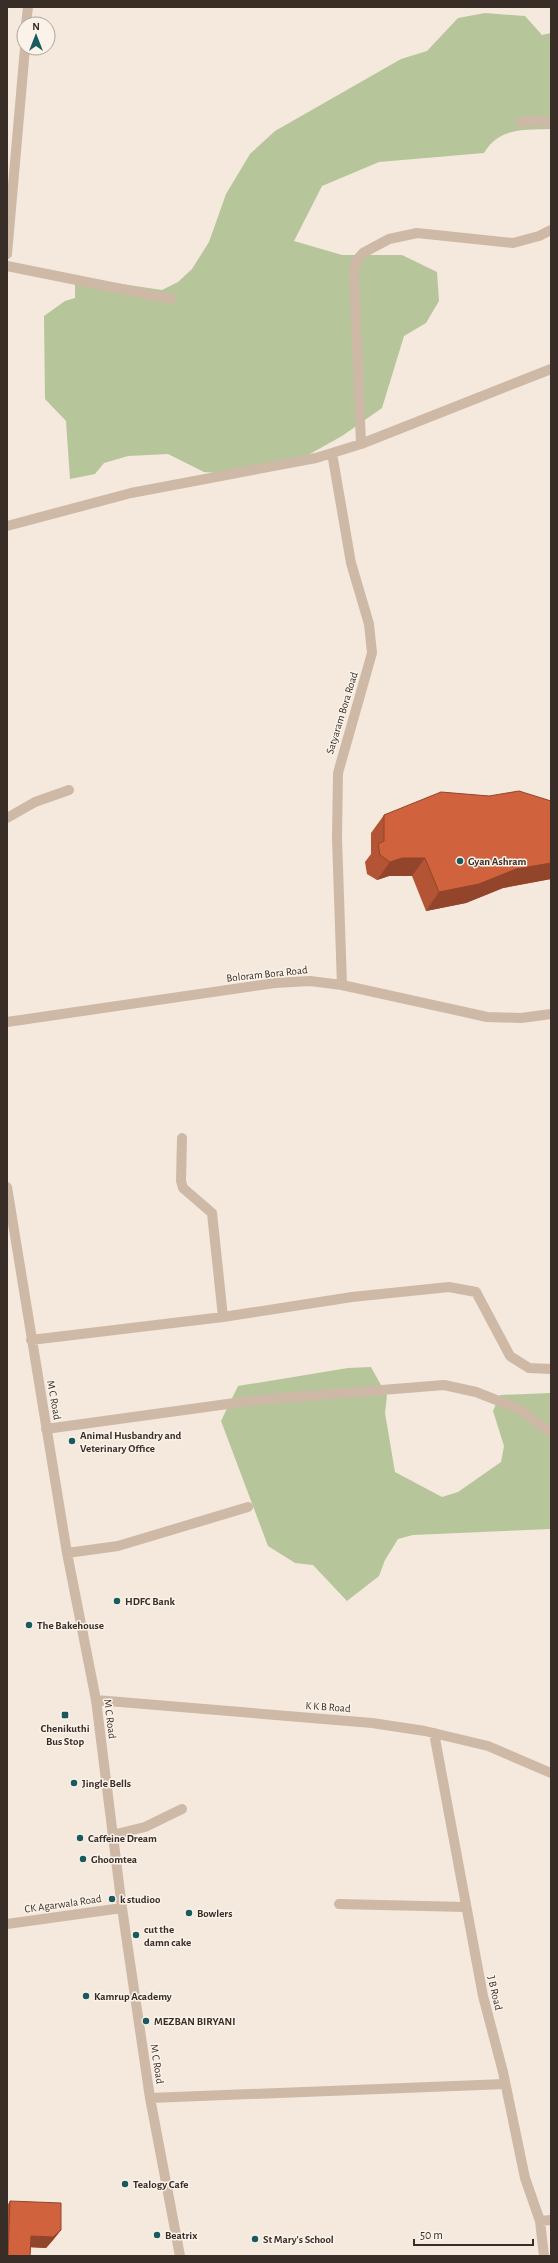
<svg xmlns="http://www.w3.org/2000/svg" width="558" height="2263" font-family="'Alegreya Sans',sans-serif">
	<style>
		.green { fill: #b6c59a }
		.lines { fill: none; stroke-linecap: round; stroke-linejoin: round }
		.minor { stroke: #ceb8a6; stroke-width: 10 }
		.wall { fill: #b35434 }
		.shaded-wall { fill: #92452b }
		.building { fill: #d0623d; stroke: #92452b }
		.poi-dot { fill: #195a5f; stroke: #fbf3e9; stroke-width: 1.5 }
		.labels { text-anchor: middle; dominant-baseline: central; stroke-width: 3; stroke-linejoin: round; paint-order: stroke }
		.street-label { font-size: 11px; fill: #392d28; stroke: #fbf3e9 }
		.poi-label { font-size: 11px; font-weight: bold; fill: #392d28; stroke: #fbf3e9; text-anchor: start }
	</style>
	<rect width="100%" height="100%" fill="#f4e9dc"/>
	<path class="green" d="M485 13 525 16 542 35 551 33V129C524 130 499 127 484 153L379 162 322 186 294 241 342 255H402L437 272 439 301 426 323 404 336 382 408 342 436 292 464 219 473 204 472 168 454 128 456 104 463 95 474 70 479 66 421 45 399 44 316 65 301 75 298V277L162 290 178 282 192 269 209 242 226 194 250 154 275 131 401 59 427 51 458 18Z
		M371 1367 387 1396 385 1413 395 1472 442 1497 458 1492 501 1462 504 1446 493 1411 500 1395 551 1393V1529L413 1535 398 1539 385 1560 379 1576 347 1601 313 1565 295 1563 268 1546 221 1421 238 1386 348 1368Z"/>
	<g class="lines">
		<path class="minor" d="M26 24 28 7
			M521 122 531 121 551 122
			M7 254 25 48
			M7 266 171 299
			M361 444 354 271 356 261 363 253 389 239 417 233 513 243 539 236 551 230
			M332 453 351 563 369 624 372 653 338 773 337 838 342 985
			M7 526 131 493 316 458 361 444 551 369
			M7 818 35 802 69 790
			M7 1022 275 983 310 981 342 985 487 1017 521 1018 551 1014
			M182 1138 181 1181 183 1188 212 1213 223 1317
			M7 1187 67 1553 96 1700 122 1908 150 2098 180 2256
			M31 1340 223 1317 352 1297 449 1287 476 1292 510 1356 529 1368 551 1369
			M46 1429 257 1400 444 1385 476 1392 519 1409 551 1433
			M67 1553 118 1546 248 1507
			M96 1700 372 1723 425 1731 488 1746 551 1773
			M434 1733 483 1996 503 2072 525 2178 540 2221 544 2256
			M112 1835 145 1827 182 1809
			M339 1904 465 1907
			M7 1924 122 1908
			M150 2098 505 2084
			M540 2221 551 2220"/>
	</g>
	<path class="wall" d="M489 796 551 801V879L503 888 466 903 426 911 412 876H389L377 880 367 874 365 862 371 854V833L384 815Z
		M10 2201 61 2230 53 2240 46 2248 31 2247 30 2256H7V2206Z"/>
	<path class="shaded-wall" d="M402 858H425L412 876H389L377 880 390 862Z
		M551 863V879L503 888 466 903 426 911 439 892 516 869Z
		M61 2230 53 2240 46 2248 24 2247 31 2236Z"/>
	<path class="building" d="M519 791 551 801V863L516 869 479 884 439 892 425 858H402L390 862 380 855 378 844 384 841V815L441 792 489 796Z
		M10 2201 61 2203V2230L53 2237 31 2236 30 2256H8Z"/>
	<g class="poi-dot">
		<circle cx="460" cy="861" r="4"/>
		<circle cx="72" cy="1441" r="4"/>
		<circle cx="117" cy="1601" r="4"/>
		<circle cx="29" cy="1625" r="4"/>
		<rect x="61" y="1711" width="8" height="8" rx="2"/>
		<circle cx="74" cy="1783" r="4"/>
		<circle cx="80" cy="1838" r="4"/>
		<circle cx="83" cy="1859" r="4"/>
		<circle cx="112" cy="1899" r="4"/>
		<circle cx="189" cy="1913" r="4"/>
		<circle cx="136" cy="1935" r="4"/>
		<circle cx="86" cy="1996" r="4"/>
		<circle cx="146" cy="2021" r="4"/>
		<circle cx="125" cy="2184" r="4"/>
		<circle cx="157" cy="2235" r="4"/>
		<circle cx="255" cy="2239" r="4"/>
	</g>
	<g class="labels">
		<g class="street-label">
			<text transform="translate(342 713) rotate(-73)">Satyaram Bora Road</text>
			<text transform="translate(267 974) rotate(-6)">Boloram Bora Road</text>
			<text transform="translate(54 1400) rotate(80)">M C Road</text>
			<text transform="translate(328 1707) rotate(4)">K K B Road</text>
			<text transform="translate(110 1719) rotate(83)">M C Road</text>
			<text transform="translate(63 1904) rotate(-8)">CK Agarwala Road</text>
			<text transform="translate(495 1993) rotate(77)">J B Road</text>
			<text transform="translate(157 2064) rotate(81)">M C Road</text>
		</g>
		<g class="poi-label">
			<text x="468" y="861">Gyan Ashram</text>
			<text x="80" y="1435">Animal Husbandry and<tspan x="80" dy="13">Veterinary Office</tspan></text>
			<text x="125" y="1601">HDFC Bank</text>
			<text x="37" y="1625">The Bakehouse</text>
			<text x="65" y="1728" text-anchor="middle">Chenikuthi<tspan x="65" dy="13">Bus Stop</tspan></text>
			<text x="82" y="1783">Jingle Bells</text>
			<text x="88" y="1838">Caffeine Dream</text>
			<text x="91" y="1859">Ghoomtea</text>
			<text x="120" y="1899">k studioo</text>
			<text x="197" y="1913">Bowlers</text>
			<text x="144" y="1929">cut the<tspan x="144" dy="13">damn cake</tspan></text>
			<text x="94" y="1996">Kamrup Academy</text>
			<text x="154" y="2021">MEZBAN BIRYANI</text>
			<text x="133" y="2184">Tealogy Cafe</text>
			<text x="165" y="2235">Beatrix</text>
			<text x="263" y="2239">St Mary's School</text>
		</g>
	</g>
	<rect width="558" height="2263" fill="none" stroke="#392d28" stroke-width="16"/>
	<g transform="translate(36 36)"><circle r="19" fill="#fbf3e9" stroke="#ada49c"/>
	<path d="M0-3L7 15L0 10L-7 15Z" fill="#195a5f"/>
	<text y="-6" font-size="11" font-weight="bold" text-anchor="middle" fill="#392d28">N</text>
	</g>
	<path d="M414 2239v6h119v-6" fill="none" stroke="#392d28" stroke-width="2"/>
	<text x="420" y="2239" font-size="12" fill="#392d28" stroke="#fbf3e9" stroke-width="3" paint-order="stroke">50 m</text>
</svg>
